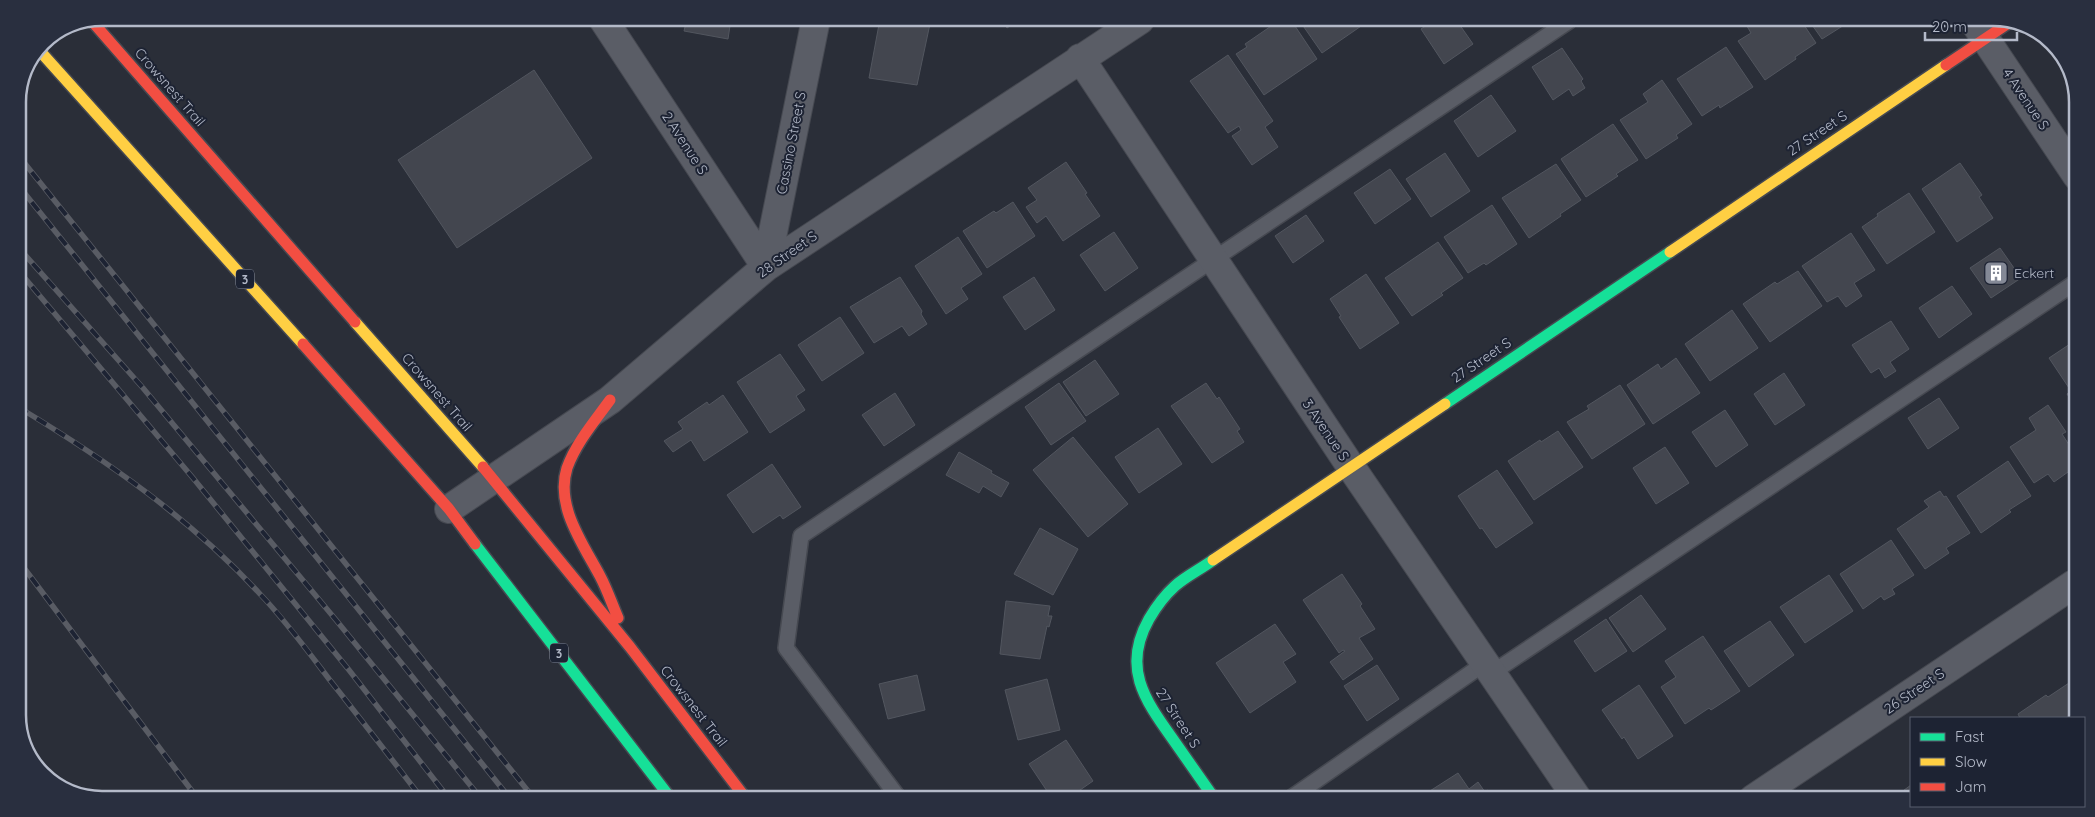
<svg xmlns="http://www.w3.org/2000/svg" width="2095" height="817" font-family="Quicksand,sans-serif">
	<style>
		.building { fill: #43464f; stroke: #52565f }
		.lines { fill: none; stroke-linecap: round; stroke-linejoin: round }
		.lane-casing { stroke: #464951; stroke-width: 18 }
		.street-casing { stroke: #464951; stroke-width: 30 }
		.fast-casing { stroke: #464951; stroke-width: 14 }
		.slow-casing { stroke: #464951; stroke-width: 14 }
		.jam-casing { stroke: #464951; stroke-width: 14 }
		.lane { stroke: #5a5d66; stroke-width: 15 }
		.street { stroke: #5a5d66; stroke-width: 28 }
		.fast { stroke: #16e098; stroke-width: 11 }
		.slow { stroke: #ffcf43; stroke-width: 11 }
		.jam { stroke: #f24e42; stroke-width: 11 }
		.rail-casing { stroke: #595c64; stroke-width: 5.5 }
		.rail { stroke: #1d2333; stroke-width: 4; stroke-dasharray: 11; stroke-linecap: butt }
		.labels { text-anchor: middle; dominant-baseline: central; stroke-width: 4; stroke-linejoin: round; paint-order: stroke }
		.shield { fill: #1d2333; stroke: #878d9c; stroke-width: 1 }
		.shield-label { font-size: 12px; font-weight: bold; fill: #b4bac9 }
		.street-label { font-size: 14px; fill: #b4bac9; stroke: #1d2333 }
		.poi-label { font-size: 14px; fill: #b4bac9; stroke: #1d2333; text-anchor: start }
		.rim { fill: none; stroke: #b4bac9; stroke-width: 2.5 }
	</style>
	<rect width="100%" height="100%" fill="#2a2e38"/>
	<path class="building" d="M687 19H731L728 39 684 31Z
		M880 19H931L917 85 869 78Z
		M1002 20H1019L1007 28Z
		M1285 20H1291L1317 59 1264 95 1236 54 1247 47 1245 44 1277 22 1279 25Z
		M1299 20 1366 21 1367 22 1322 53Z
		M1433 21H1457L1473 44 1444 64 1421 29Z
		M1744 21 1802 22 1816 43 1795 57 1796 59 1765 80 1738 41 1751 33Z
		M1810 22H1849L1822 39Z
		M1726 47 1753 87 1720 108 1719 105 1702 116 1677 79Z
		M1562 48 1583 79 1581 81 1585 88 1573 96 1569 89 1553 100 1532 67Z
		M1228 55 1273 121 1265 127 1278 147 1252 165 1232 136 1241 130 1239 126 1228 133 1190 81Z
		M534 70 592 158 457 248 398 160Z
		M1662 80 1692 124 1676 135 1678 138 1646 159 1620 120 1648 102 1643 94Z
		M1491 95 1516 131 1478 157 1454 121Z
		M1613 124 1638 160 1616 174 1618 176 1586 197 1561 159Z
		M1445 153 1470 191 1431 217 1406 179Z
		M1066 162 1087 193 1085 194 1100 216 1063 241 1046 216 1037 223 1026 207 1037 200 1028 188Z
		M1960 163 1982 195 1979 197 1993 218 1957 242 1922 189Z
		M1556 164 1581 200 1560 214 1561 216 1529 238 1502 198Z
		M1390 169 1411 199 1375 224 1354 193Z
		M1909 193 1935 232 1887 264 1862 227 1878 216 1877 214Z
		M1013 202 1035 236 987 268 963 231 994 211 996 213Z
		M1492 205 1517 244 1486 265 1484 263 1468 273 1444 237Z
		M1306 215 1324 241 1293 263 1275 236Z
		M1114 232 1138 268 1105 291 1080 255Z
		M1851 233 1875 270 1854 283 1862 296 1846 307 1838 296 1827 302 1802 266Z
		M958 237 982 274 961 288 968 299 946 314 915 266Z
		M1438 242 1463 278 1441 293 1443 295 1412 316 1385 278Z
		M2000 248 2021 278 1991 298 1970 268Z
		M1798 271 1822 306 1770 342 1743 304 1775 282 1777 284Z
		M1366 274 1399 323 1360 349 1339 317 1341 316 1330 299Z
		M900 277 922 311 921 314 927 324 909 336 902 326 874 343 850 307Z
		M1034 277 1055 310 1025 330 1003 297Z
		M1952 286 1972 314 1939 338 1919 308Z
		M1732 310 1758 348 1710 381 1685 344Z
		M840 317 864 353 822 381 798 345Z
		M1891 321 1909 349 1890 362 1896 371 1885 378 1879 368 1871 373 1852 345Z
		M2076 340 2075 406 2067 394 2071 391 2049 358Z
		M780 354 805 390 796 396 805 410 770 433 737 382Z
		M1676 358 1700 393 1653 424 1627 385 1658 364 1661 369Z
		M1095 360 1119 394 1086 416 1063 382Z
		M1784 373 1805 405 1775 425 1754 394Z
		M1059 383 1086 421 1051 445 1025 407Z
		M1206 383 1217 399 1219 397 1240 429 1237 431 1244 442 1212 463 1171 406Z
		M1620 385 1645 424 1592 459 1567 422 1589 409 1587 406Z
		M895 393 915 425 884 446 862 415Z
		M723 395 748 432 704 461 691 440 673 452 664 441 683 429 678 422 707 402 709 405Z
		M1939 398 1959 428 1928 449 1908 418Z
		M2048 405 2066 432 2062 434 2075 454V467L2054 482 2048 474 2034 483 2010 447 2036 430 2029 418Z
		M1725 410 1748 445 1716 467 1692 432Z
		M1158 428 1182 464 1139 493 1115 457Z
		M1558 431 1583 467 1534 500 1508 461 1540 440 1541 442Z
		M1073 437 1128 504 1088 537 1033 470Z
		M1665 447 1689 483 1656 504 1633 468Z
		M959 452 992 471 991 473 1009 483 1001 497 983 486 979 493 946 475Z
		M2008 461 2031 496 2009 510 2011 512 1981 533 1957 496Z
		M772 464 801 507 783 519 780 515 753 533 727 495Z
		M1497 470 1533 523 1496 548 1482 528 1480 529 1458 496Z
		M1940 491 1944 497 1946 496 1970 533 1946 548 1949 553 1925 569 1897 529 1929 507 1924 501Z
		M1040 528 1078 549 1053 595 1014 574Z
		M1891 540 1914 575 1892 589 1895 594 1884 600 1881 596 1863 609 1840 574Z
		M1342 574 1362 604 1360 606 1375 629 1359 638 1373 659 1343 680 1330 662 1345 651 1343 650 1339 653 1303 600Z
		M1829 575 1853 611 1805 643 1780 607Z
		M1641 595 1666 629 1633 652 1609 618Z
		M1006 601 1050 606 1048 616H1052L1049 627 1047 626 1040 659 1000 654Z
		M1606 619 1627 651 1595 672 1574 641Z
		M1770 621 1794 655 1749 687 1724 651Z
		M1275 624 1296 654 1283 662 1296 682 1250 713 1216 663Z
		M1703 636 1740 691 1711 710 1709 708 1685 724 1661 687 1676 677 1665 661Z
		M1377 665 1399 699 1367 721 1344 686Z
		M917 675 925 710 888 719 879 684Z
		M1047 679 1060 730 1018 740 1005 690Z
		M2072 681 2073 718H2020L2018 714 2046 695 2048 697Z
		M1639 685 1673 736 1638 759 1624 737 1622 739 1602 710Z
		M1066 740 1093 781 1070 797H1051L1029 764Z
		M1458 773 1469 789 1478 782 1485 792 1488 790 1493 798H1423L1422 796Z
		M1911 785V799H1904L1900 793Z"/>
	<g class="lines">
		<g class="lane-casing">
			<path id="lane" d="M1492 673 2076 282
				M898 797 786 648 801 536 1569 21
				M1291 798 1485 663"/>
		</g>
		<g class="street-casing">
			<path id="street" d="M603 19 766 267
				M1974 22 2077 176
				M1080 58 1351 467 1577 798
				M766 267 816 19
				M449 509 610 400 766 267 1140 20
				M1753 799 2074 584"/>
		</g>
		<g class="fast-casing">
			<path id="fast" d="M1445 404 1670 252
				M475 544 669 796
				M1213 560C1201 569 1186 576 1175 586 1165 595 1156 607 1149 619 1122 667 1144 699 1172 738 1186 758 1200 778 1214 798"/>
		</g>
		<g class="slow-casing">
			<path id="slow" d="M39 50 303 344
				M1670 252 1946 65
				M355 322 483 467
				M1213 560 1445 404"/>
		</g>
		<g class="jam-casing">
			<path id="jam" d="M91 20 355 322
				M1946 65 2010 22
				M303 344 449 509 475 544
				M610 400C594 422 576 443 567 468 555 506 583 544 600 576 607 589 612 604 618 618
				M483 467 630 647 744 796"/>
		</g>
		<use href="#lane" class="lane"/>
		<use href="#street" class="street"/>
		<use href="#fast" class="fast"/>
		<use href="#slow" class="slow"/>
		<use href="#jam" class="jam"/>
		<g class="rail-casing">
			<path id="rail" d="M18 155 532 796
				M18 185 508 796
				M18 247 143 388 336 620 479 796
				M18 270 193 478 349 670 447 796
				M18 407C106 460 190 518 260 594 285 620 307 650 329 679 360 718 390 757 420 796
				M18 560 195 795"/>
		</g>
		<use href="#rail" class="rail"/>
	</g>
	<defs>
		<g id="building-square" transform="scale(1.25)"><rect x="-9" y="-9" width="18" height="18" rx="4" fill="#848996" stroke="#1d2333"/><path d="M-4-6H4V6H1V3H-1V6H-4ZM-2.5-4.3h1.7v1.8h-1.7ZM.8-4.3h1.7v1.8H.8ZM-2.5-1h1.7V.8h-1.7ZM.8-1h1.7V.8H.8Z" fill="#fff"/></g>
	</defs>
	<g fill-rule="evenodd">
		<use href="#building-square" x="1996" y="273"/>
	</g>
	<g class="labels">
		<g class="shield">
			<rect x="236" y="269.5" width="18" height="19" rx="4"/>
			<rect x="550" y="643.5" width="18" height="19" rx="4"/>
		</g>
		<g class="shield-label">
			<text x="245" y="279">3</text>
			<text x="559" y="653">3</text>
		</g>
		<g class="street-label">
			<text transform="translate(170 87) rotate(49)">Crowsnest Trail</text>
			<text transform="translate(2026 99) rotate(56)">4 Avenue S</text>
			<text transform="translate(1817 133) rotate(-34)">27 Street S</text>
			<text transform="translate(685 143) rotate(57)">2 Avenue S</text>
			<text transform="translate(791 143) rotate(-79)">Cassino Street S</text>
			<text transform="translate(787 254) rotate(-35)">28 Street S</text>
			<text transform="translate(1481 360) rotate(-34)">27 Street S</text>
			<text transform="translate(437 392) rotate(49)">Crowsnest Trail</text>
			<text transform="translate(1326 430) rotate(56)">3 Avenue S</text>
			<text transform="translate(1914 691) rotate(-34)">26 Street S</text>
			<text transform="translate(694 706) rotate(52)">Crowsnest Trail</text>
			<text transform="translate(1178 718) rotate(57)">27 Street S</text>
		</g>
		<g class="poi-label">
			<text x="2014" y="273">Eckert</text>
		</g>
	</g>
	<path d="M0 0H2095V817H0ZM102 26H1993A76 76 0 0 1 2069 102V715A76 76 0 0 1 1993 791H102A76 76 0 0 1 26 715V102A76 76 0 0 1 102 26Z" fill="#292f3f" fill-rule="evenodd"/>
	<path class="rim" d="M102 26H1993A76 76 0 0 1 2069 102V715A76 76 0 0 1 1993 791H102A76 76 0 0 1 26 715V102A76 76 0 0 1 102 26Z"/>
	<rect x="1910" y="717" width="175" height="90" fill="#1d2333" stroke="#595f6f"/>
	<rect x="1920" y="733" width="25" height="8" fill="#16e098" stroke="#595f6f"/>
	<text x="1955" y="742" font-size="15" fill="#b4bac9">Fast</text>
	<rect x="1920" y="758" width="25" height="8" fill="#ffcf43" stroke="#595f6f"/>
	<text x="1955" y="767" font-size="15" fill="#b4bac9">Slow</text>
	<rect x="1920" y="783" width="25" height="8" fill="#f24e42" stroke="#595f6f"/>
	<text x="1955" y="792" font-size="15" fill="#b4bac9">Jam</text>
	<path d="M1925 32v8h92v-8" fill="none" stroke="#b4bac9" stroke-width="2.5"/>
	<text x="1932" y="32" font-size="15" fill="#b4bac9" stroke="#1d2333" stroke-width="4" paint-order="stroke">20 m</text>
</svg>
